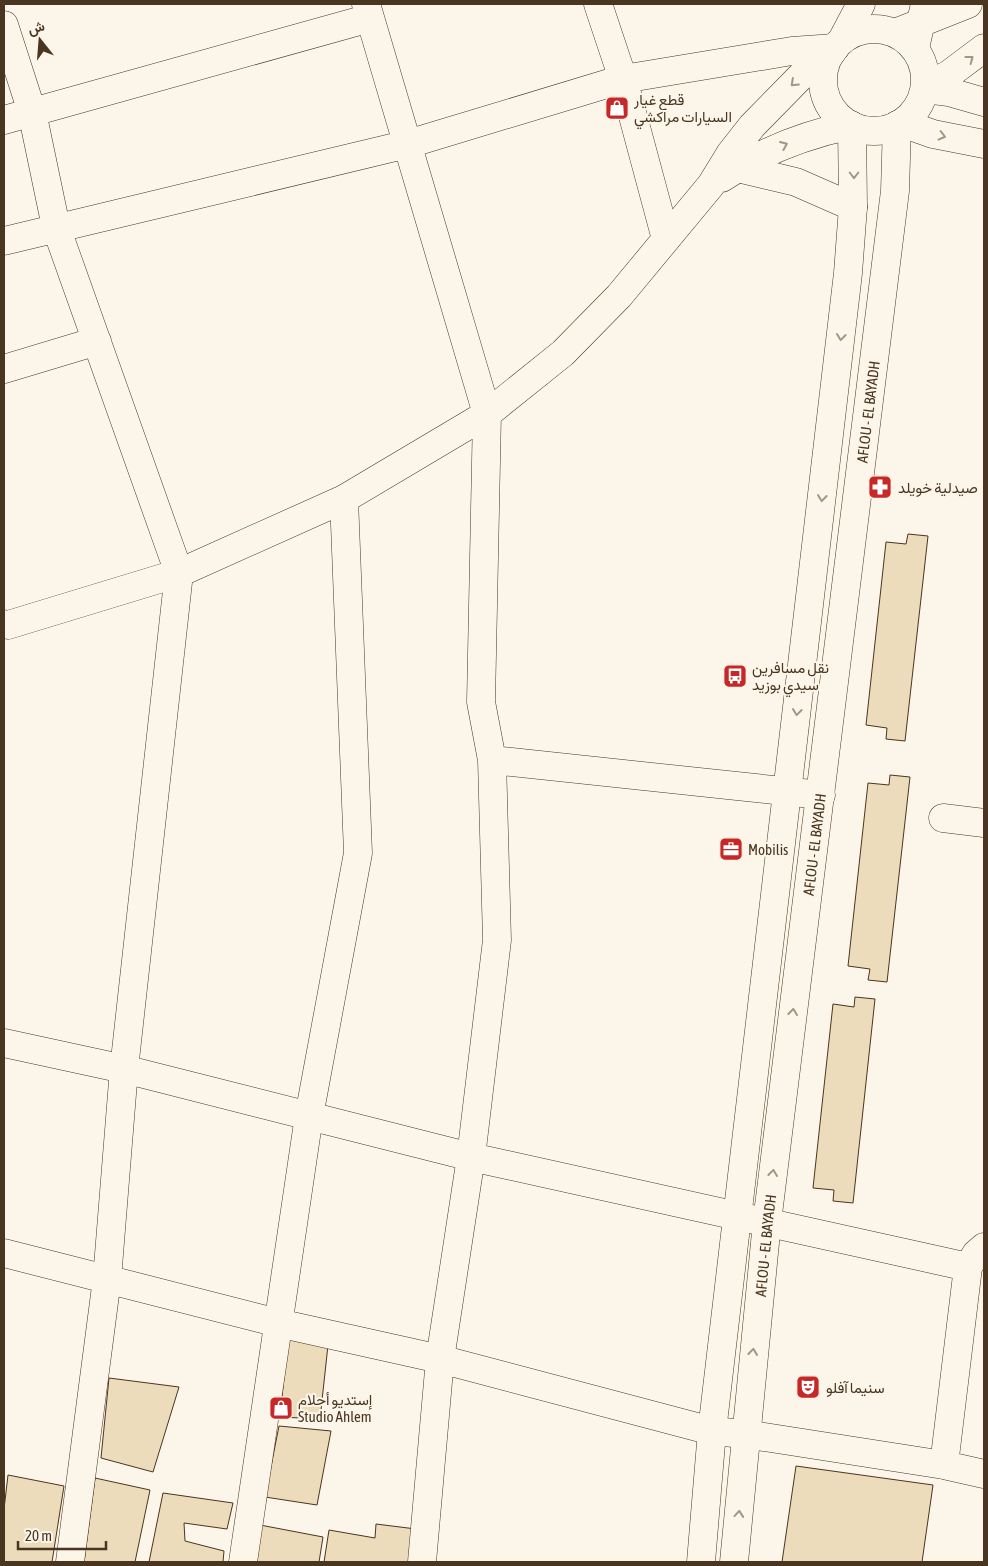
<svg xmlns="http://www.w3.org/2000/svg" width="988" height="1566" font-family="'Asap Condensed',Vazirmatn,sans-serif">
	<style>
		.building { fill: #ecdcbc; stroke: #4a3520 }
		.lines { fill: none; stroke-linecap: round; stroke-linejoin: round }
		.minor-casing { stroke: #4a3520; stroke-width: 29 }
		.major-casing { stroke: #4a3520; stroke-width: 29 }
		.minor { stroke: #fbf6e9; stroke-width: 28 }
		.major { stroke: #fbf6e9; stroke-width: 28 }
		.oneway { stroke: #a29684 }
		.labels { text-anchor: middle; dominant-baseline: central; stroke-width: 4; stroke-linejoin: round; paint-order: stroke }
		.poi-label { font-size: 15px; fill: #4a3520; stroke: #fbf6e9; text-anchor: start }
		.street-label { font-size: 15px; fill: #4a3520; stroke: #fbf6e9 }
	</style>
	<rect width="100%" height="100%" fill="#fbf6e9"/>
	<path class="building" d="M908 534 928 536 905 741 886 739 887 728 866 725 886 542 906 544Z
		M890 775 910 777 887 982 868 980 870 969 848 966 868 783 889 785Z
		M855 997 875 999 853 1203 833 1201 834 1190 813 1188 833 1004 854 1007Z
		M288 1337 328 1345 320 1419 280 1417Z
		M109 1378 179 1387 153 1472 101 1458Z
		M279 1426 331 1431 317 1505 265 1497Z
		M796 1466 933 1485 922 1562H782Z
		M8 1475 64 1486 52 1562H4V1509Z
		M95 1478 150 1490 135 1562H84Z
		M163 1493 233 1503 227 1529 184 1523 185 1541 224 1551 223 1562H149Z
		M376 1524 416 1529 413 1562H324L329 1530 375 1538Z
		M260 1525 323 1537 319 1562H254Z"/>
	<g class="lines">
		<g class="minor-casing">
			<path id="minor" d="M366 4 487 414 481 702 492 760 497 940 471 1157 440 1359 422 1562
				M598 4 623 79 666 239
				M4 25 32 112 56 227 179 573 124 1069 107 1279 70 1562
				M895 33 968 4
				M925 86 948 75 984 48
				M925 89 949 92 984 102
				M4 120 370 18
				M902 123 933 134 984 144
				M722 178C762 151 804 135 851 125
				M4 241 408 144 623 79 792 51 835 48
				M4 369 97 341
				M4 624 8 625 179 573 344 499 487 414 563 353 619 296 711 185 730 154 752 126 803 74 832 52
				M492 760 821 795
				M943 818 984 823
				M4 1043 124 1069 471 1157 968 1267 976 1254 984 1247
				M4 1253 278 1323 440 1359 712 1431 745 1434 944 1465 984 1474
				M944 1465 968 1267
				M243 1562 309 1116 358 853 344 499"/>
		</g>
		<g class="major-casing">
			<g id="major">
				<circle cx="874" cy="80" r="51"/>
				<path d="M842 40 861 4"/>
				<path d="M915 48 925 4"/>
				<path d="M737 168 796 182 853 207"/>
				<path d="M701 1562 712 1431 848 273 853 207 852 126"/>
				<path id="s1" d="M734 1562 767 1222 895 191 897 125"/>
			</g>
		</g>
		<use href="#minor" class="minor"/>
		<use href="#major" class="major"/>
	</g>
	<defs><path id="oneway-chevron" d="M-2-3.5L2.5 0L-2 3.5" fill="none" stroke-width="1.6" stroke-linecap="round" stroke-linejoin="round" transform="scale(1.25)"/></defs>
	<g class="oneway">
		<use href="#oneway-chevron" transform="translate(970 59) rotate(-37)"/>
		<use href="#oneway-chevron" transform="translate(794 83) rotate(137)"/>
		<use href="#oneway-chevron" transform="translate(942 136) rotate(14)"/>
		<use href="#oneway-chevron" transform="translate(784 145) rotate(-23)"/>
		<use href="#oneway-chevron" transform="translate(854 175) rotate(90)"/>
		<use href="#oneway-chevron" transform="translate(841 337) rotate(97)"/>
		<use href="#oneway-chevron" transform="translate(822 498) rotate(97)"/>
		<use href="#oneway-chevron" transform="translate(797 712) rotate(97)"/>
		<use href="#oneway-chevron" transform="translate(793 1012) rotate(-83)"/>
		<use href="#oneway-chevron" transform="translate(773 1173) rotate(-83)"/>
		<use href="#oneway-chevron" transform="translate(753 1352) rotate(-84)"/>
		<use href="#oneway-chevron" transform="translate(739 1514) rotate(-85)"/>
	</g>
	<defs>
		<g id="shop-square" transform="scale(1.25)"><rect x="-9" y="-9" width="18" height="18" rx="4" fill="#c62828" stroke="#fbf6e9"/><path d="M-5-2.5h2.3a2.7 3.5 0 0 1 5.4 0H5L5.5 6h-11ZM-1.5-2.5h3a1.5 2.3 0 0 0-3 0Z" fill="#fff"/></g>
		<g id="pharmacy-square" transform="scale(1.25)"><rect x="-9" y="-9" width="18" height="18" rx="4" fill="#c62828" stroke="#fbf6e9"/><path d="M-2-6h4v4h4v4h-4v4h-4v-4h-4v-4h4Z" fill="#fff"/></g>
		<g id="bus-square" transform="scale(1.25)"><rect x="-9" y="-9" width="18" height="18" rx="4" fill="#c62828" stroke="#fbf6e9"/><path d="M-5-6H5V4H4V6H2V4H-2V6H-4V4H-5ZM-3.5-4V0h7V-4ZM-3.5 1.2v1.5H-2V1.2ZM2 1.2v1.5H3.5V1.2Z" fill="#fff"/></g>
		<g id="office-square" transform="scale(1.25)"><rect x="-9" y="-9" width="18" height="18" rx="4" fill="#c62828" stroke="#fbf6e9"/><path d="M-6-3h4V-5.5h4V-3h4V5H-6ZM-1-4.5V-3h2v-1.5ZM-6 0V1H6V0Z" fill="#fff"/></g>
		<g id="theatre-square" transform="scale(1.25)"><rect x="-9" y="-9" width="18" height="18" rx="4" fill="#c62828" stroke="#fbf6e9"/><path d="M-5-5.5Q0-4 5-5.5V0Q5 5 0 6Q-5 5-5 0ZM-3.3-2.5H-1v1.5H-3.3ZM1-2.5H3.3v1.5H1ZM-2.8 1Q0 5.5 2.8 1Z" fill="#fff"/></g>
	</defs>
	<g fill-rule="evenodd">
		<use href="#shop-square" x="617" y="108"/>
		<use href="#pharmacy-square" x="880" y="487"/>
		<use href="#bus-square" x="735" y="676"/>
		<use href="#office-square" x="731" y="849"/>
		<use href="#theatre-square" x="808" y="1387"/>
		<use href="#shop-square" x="281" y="1408"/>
	</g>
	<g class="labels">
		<g class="poi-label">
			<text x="634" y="99">قطع غيار<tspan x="634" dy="17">السيارات مراكشي</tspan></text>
			<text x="898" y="487">صيدلية خويلد</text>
			<text x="752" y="667">نقل مسافرين<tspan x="752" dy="17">سيدي بوزيد</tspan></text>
			<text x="748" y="849">Mobilis</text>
			<text x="826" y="1387">سنيما آفلو</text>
			<text x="298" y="1399">إستديو أحلام<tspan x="298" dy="17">Studio Ahlem</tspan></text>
		</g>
		<g class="street-label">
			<text stroke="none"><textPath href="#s1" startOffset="1158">AFLOU - EL BAYADH</textPath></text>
			<text stroke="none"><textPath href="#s1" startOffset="722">AFLOU - EL BAYADH</textPath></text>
			<text stroke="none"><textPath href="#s1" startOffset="318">AFLOU - EL BAYADH</textPath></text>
		</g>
	</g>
	<rect width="988" height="1566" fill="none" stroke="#4a3520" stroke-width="10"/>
	<g transform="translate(40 40) rotate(343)" stroke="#fbf6e9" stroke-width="4" paint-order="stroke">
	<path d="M0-4L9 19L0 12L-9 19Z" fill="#4a3520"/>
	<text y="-8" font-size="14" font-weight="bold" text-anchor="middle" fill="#4a3520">ش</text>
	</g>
	<path d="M18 1541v8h88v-8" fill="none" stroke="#4a3520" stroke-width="2.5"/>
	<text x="25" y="1541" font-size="15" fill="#4a3520" stroke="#fbf6e9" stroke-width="4" paint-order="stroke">20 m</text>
</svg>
